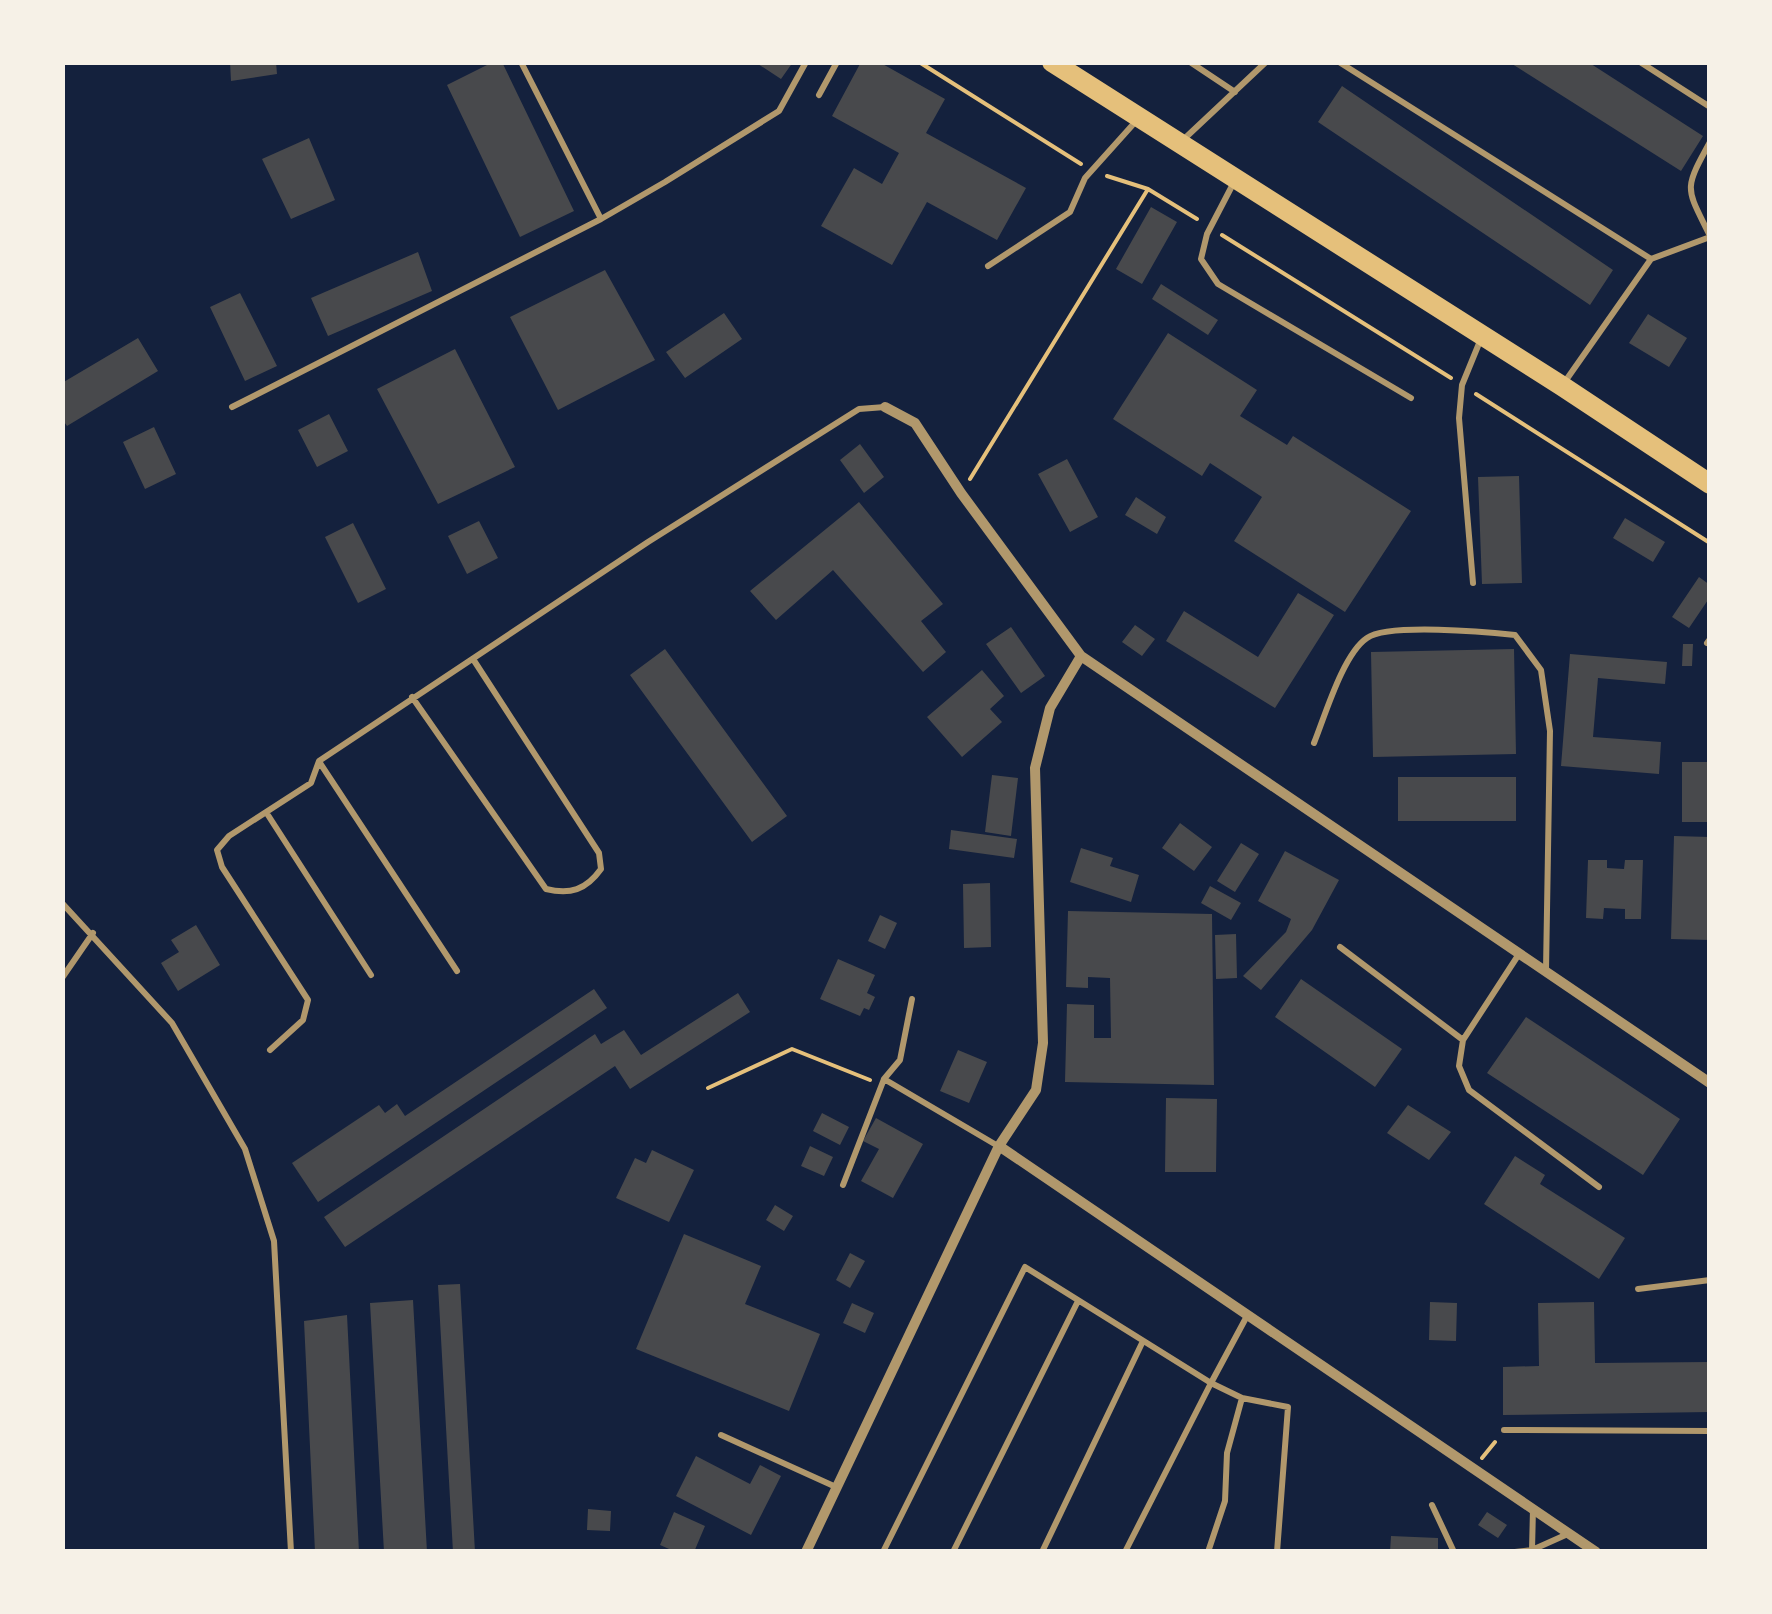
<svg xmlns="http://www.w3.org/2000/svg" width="1772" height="1614" font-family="Manrope,sans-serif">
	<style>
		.building { fill: #48494c }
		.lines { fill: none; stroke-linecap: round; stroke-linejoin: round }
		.path { stroke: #e5c07b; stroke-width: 4 }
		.service { stroke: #b1986c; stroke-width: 6 }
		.minor { stroke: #b1986c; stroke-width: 10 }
		.primary { stroke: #e5c07b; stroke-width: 20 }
	</style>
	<rect width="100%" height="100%" fill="#14213d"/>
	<path class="building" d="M230 62H276L277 74 231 81Z
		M493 62H502L574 211 520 237 447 85Z
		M755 62H793L781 79Z
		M861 62H879L945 99 926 133 1026 188 997 240 927 202 892 265 821 226 854 168 882 184 899 153 832 116Z
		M1509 62H1588L1703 136 1681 171Z
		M1342 86 1613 270 1590 305 1318 122Z
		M309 138 335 200 291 219 262 159Z
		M1151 207 1177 222 1142 284 1116 269Z
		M418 252 432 291 328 336 311 298Z
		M605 270 655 360 558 410 510 317Z
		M1161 284 1218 320 1208 335 1152 299Z
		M240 293 277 366 245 381 210 307Z
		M724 313 742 339 685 378 666 352Z
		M1648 314 1687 338 1669 367 1629 343Z
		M1168 333 1257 390 1240 416 1287 445 1293 436 1411 511 1345 612 1234 541 1262 497 1210 463 1202 476 1113 419Z
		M138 338 158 371 67 426 62 419V383Z
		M455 349 515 467 438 504 377 389Z
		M329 414 348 451 317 467 298 430Z
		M154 427 176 474 145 489 123 442Z
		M860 444 884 477 864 493 840 460Z
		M1067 459 1098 517 1070 532 1038 474Z
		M1519 476 1522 583 1482 584 1478 477Z
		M1136 497 1166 517 1157 534 1125 515Z
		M859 502 943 604 921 621 946 652 923 672 833 570 776 620 750 591Z
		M1625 518 1665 542 1653 562 1613 538Z
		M479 521 498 558 467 574 448 536Z
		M353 523 386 589 358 603 325 537Z
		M1699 577 1710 585V597L1689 628 1672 617Z
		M1298 593 1334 615 1275 708 1166 641 1184 611 1258 657Z
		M1135 625 1155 639 1142 656 1122 642Z
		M1011 627 1045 676 1021 693 986 644Z
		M1683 644H1693L1692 666H1682Z
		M665 649 787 816 752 842 630 675Z
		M1514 649 1516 754 1373 757 1371 652Z
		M1570 654 1667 662 1665 684 1598 678 1593 737 1661 742 1659 774 1561 766Z
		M982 670 1004 696 990 709 1002 722 962 757 927 717Z
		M1682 762H1710V822H1682Z
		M992 775 1018 778 1011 836 985 832Z
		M1398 777H1516V821H1398Z
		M1180 823 1212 847 1194 871 1162 848Z
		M951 830 1017 839 1014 858 949 849Z
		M1674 836 1710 837V940L1671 939Z
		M1241 843 1259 854 1235 892 1217 881Z
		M1081 848 1113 858 1110 866 1139 875 1131 902 1070 882Z
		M1285 851 1339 880 1312 930 1261 990 1243 976 1286 932 1291 919 1258 901Z
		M1588 860H1607V868L1624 869 1625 860H1643L1641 919H1625V909L1604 908 1603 919 1586 918Z
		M990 883 991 947 964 948 963 884Z
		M1210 886 1241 903 1231 920 1201 903Z
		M1068 911 1212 914 1214 1085 1065 1082 1067 1004 1094 1005V1038H1111L1110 978 1088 977V988L1066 987Z
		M880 915 897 923 885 949 868 941Z
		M196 925 220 965 178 991 161 963 179 952 171 940Z
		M1236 934 1237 978 1216 979 1215 935Z
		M838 959 875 975 867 993 875 997 869 1010 864 1008 860 1016 820 999Z
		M1301 979 1402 1049 1375 1087 1275 1017Z
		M594 989 607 1008 318 1202 292 1163 379 1105 385 1113 397 1104 405 1116Z
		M738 993 750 1012 630 1089 615 1066 345 1247 324 1217 595 1034 601 1044 624 1030 641 1055Z
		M1526 1017 1680 1119 1643 1175 1487 1073Z
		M958 1050 987 1062 969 1103 940 1091Z
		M1166 1098 1217 1099 1216 1172H1165Z
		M1408 1105 1451 1132 1429 1160 1387 1133Z
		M822 1113 849 1127 840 1145 813 1131Z
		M876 1118 923 1144 893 1198 861 1181 879 1149 863 1141Z
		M810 1146 833 1157 824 1176 801 1166Z
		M652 1150 694 1170 669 1222 616 1198 635 1158 646 1163Z
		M1515 1156 1545 1175 1540 1184 1625 1238 1599 1279 1484 1204Z
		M775 1205 793 1216 784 1231 766 1220Z
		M684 1234 761 1266 745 1304 820 1334 789 1411 636 1349Z
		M850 1253 865 1261 850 1288 836 1280Z
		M460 1284 475 1552H453L438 1285Z
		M413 1300 427 1552H384L370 1303Z
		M1430 1302 1457 1303 1456 1341 1429 1340Z
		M1594 1302 1595 1363 1710 1362V1412L1503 1415V1367L1539 1366 1538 1303Z
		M852 1303 874 1313 865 1333 843 1323Z
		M347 1315 359 1552H315L304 1321Z
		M696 1456 750 1484 760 1465 781 1476 751 1535 676 1496Z
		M588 1509 611 1511 610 1531 587 1530Z
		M674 1512 705 1526 694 1552H676L660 1545Z
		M1487 1512 1507 1525 1498 1538 1478 1525Z
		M1391 1536 1438 1538V1552H1390Z"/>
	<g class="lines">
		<path class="path" d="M919 62 1081 164
			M1107 176 1148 189 1197 219
			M1222 235 1451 378
			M1476 394 1710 543
			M970 479 1148 189
			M708 1088 792 1049 870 1080
			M1482 1458 1495 1442"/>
		<path class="service" d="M521 62 601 219
			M1190 62 1235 92
			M1339 62 1651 259
			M1640 62 1710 107
			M819 95 837 62
			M1184 139 1266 62
			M1710 142C1683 191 1686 187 1710 236
			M1233 184 1207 234 1201 259 1218 284 1411 398
			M988 266 1070 212 1085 178 1137 120
			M1564 383 1651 259 1710 237
			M232 407 601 219 665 182 779 111 806 62
			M1473 583 1459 418 1462 385 1480 341
			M1707 643 1710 639
			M412 697 546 889C570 895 586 890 601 869L599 853 473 659
			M1314 743C1325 716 1343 654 1367 638 1388 623 1487 632 1515 635L1541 670 1550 731 1546 970
			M320 763 457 971
			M266 812 371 975
			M62 903 172 1023 245 1149 274 1241 291 1552
			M1340 947 1463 1040
			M1519 954 1463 1040 1459 1066 1469 1090 1599 1187
			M62 978 93 933
			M270 1050 303 1020 308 1000 222 867 217 850 229 836 311 783 319 761 648 542 859 409 885 407
			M884 1079 900 1060 912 999
			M843 1185 884 1079 998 1146
			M1638 1289 1710 1280
			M1504 1430 1710 1431
			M721 1435 836 1487
			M1432 1505 1454 1552
			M1532 1550 1533 1509
			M883 1552 1025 1267 1211 1383 1247 1316
			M953 1552 1078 1301
			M1042 1552 1143 1341
			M1125 1552 1211 1383 1242 1398 1288 1407 1277 1552
			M1208 1552 1225 1501 1227 1453 1242 1398
			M1515 1552 1532 1550 1570 1533"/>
		<path class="minor" d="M1081 656 1710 1083
			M999 1146 1596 1552
			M806 1552 999 1146 1036 1090 1043 1043 1035 768 1050 708 1081 656 961 493 915 423 885 407"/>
		<path class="primary" d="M1052 62 1562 386 1710 484"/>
	</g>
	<rect width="1772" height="1614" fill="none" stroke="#f6f1e7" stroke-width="130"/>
</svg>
